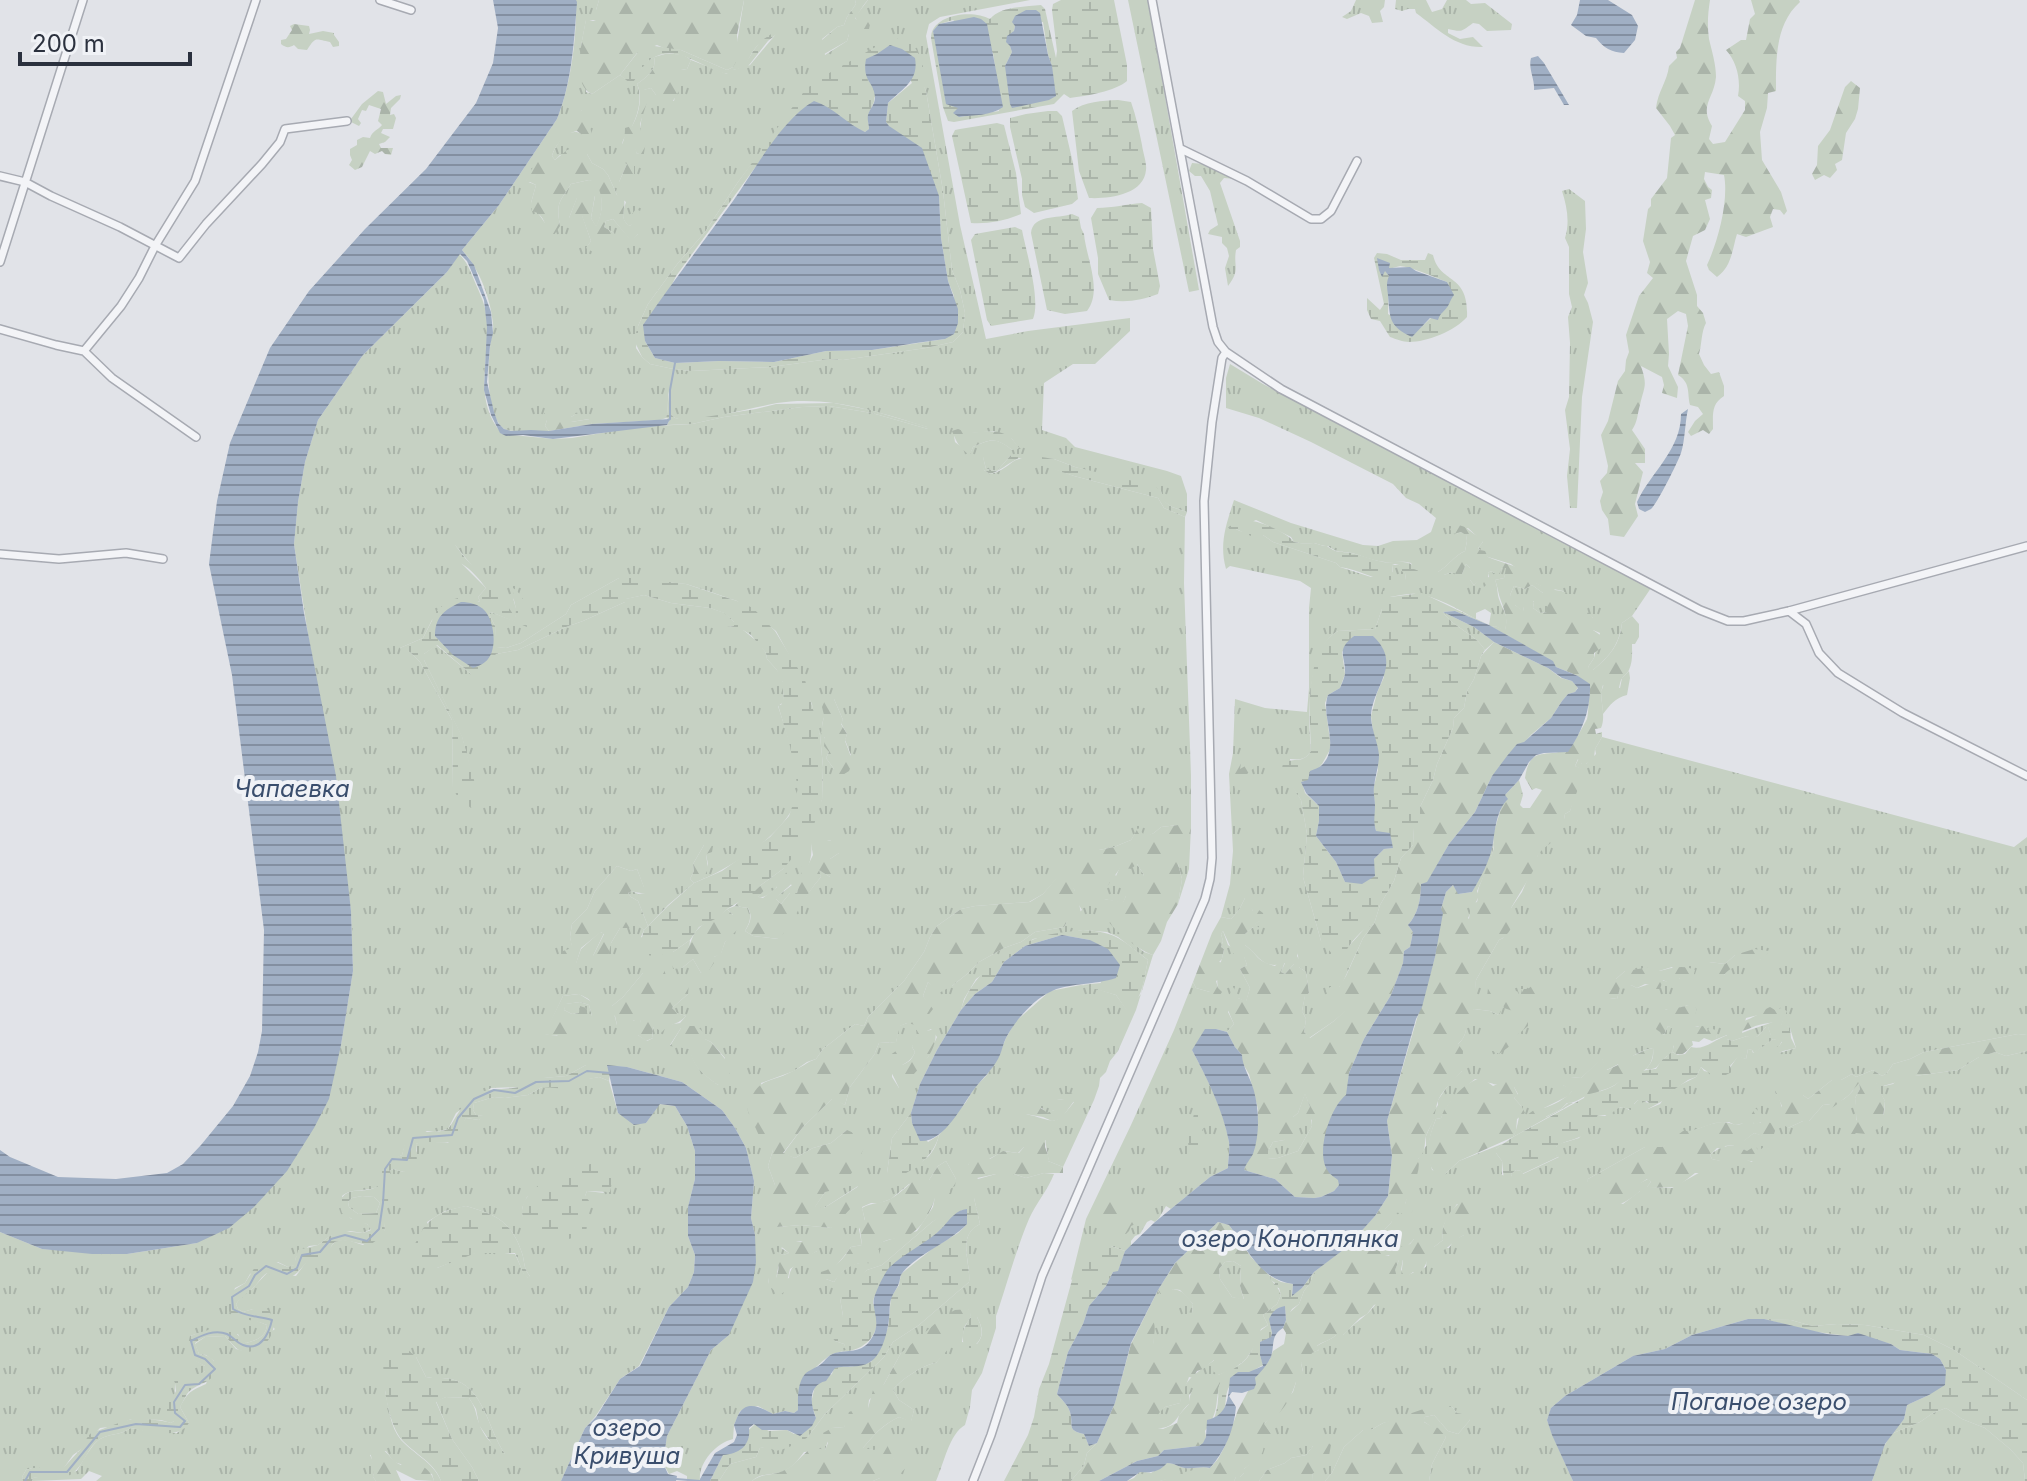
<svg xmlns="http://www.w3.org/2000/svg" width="2027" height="1481" font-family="Inter,sans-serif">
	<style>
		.grass { fill: url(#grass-tufts); fill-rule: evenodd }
		.forest { fill: url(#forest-firs); fill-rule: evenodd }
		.wetland { fill: url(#wetland-marsh); fill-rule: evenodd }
		.water { fill: url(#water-rules) }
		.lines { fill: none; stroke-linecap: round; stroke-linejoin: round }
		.stream { stroke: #a0afc4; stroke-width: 2 }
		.minor-casing { stroke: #a7aab2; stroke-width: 10 }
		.minor { stroke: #f3f4f7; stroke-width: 7 }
		.labels { text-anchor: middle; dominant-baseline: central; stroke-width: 8; stroke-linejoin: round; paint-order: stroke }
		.water-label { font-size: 24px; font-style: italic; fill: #3a4e6d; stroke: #f0f2f6 }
	</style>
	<defs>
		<pattern id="grass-tufts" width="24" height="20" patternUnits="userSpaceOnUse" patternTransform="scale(2)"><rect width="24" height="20" fill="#c6d1c3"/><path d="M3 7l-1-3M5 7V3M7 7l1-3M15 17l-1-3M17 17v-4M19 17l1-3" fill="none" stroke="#aab4a9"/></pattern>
		<pattern id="forest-firs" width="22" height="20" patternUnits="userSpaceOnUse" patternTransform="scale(2)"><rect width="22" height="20" fill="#c6d1c3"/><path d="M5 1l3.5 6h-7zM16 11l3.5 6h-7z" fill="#aab4a9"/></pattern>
		<pattern id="wetland-marsh" width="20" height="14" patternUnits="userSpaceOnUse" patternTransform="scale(2)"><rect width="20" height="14" fill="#c6d1c3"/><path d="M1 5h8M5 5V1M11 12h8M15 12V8" fill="none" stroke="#aab4a9"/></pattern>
		<pattern id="water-rules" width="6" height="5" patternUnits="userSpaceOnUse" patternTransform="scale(2)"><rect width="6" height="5" fill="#a0afc4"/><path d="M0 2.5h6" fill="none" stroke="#838fa1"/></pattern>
	</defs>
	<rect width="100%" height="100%" fill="#e1e3e8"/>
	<path class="grass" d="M576 0H599L596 10V20H586L581 46 586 92 592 94 620 75 631 83 646 62 654 57C657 70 647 77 637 84 642 95 639 111 634 122 631 130 623 136 622 145 622 151 625 158 627 164L619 182 634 181 632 166 639 153 637 154 634 146C643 129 642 109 643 90L651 88 656 95 674 101 681 70 687 69 691 60 727 74 750 65 776 34C771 37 763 41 758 45 746 57 750 71 727 70L733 67 744 0H855L856 4 847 17 844 25 837 27 822 39 825 55 847 41 849 34 857 21 855 17 868 0H1030L940 17 929 24 926 36 960 225 986 339 1028 331 1130 318V331L1095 364H1073L1044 383 1042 430 1066 438 1075 447 1167 471 1181 476 1187 494V512L1172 507 1163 501 1161 491 1075 467 1054 459 1011 455 997 471 986 469 983 457 984 470 990 474C994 473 998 472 1001 470 1012 464 1014 457 1027 459L1074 476 1158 498 1164 508 1185 517 1184 583 1191 775V827L1189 869 1178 904 1182 879 1178 864V825L1161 827 1154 833 1145 837 1138 829 1131 840 1114 847 1099 850 1116 876 1120 867 1137 864 1144 875 1126 896 1123 903 1104 899 1117 930 1144 952 1153 955 1136 1010 1118 1051 1110 1061 1106 1072 1100 1078 1099 1086 1094 1100 1063 1167 1048 1161C1049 1153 1045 1148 1046 1140L1024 1147 1018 1153 1004 1151 989 1159 971 1161 968 1165 978 1179 996 1174H1014L1026 1178 1044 1173 1054 1174C1048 1190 1036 1203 1029 1219 1016 1250 1007 1284 996 1316V1328L982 1373 972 1390 970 1407 965 1425C949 1434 944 1464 936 1481H873L880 1478 894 1459 874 1450 862 1449C874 1435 882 1425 899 1417L911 1421 914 1410 899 1400 893 1390C900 1380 924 1364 936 1363L965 1324 962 1342 977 1344C985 1334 982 1327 977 1317H971L969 1309 901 1353 884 1384 869 1400 868 1408 847 1422 844 1427 832 1428 825 1450 804 1452C798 1460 793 1467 784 1471 773 1476 761 1472 752 1481H719L730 1464 756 1457 760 1448 807 1438 825 1414 884 1357 893 1342 919 1325 969 1282C971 1261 956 1236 980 1224L974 1198 932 1222 882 1265 867 1270 840 1298 843 1316 835 1341 844 1344 847 1350C841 1352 833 1353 829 1356 810 1370 798 1386 798 1410L794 1413 785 1411 773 1414 758 1406 740 1411 734 1425 733 1439C716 1443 698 1463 700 1481H687V1476L677 1471 669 1474 663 1463 667 1436 711 1350 729 1335 755 1235 751 1218 754 1181 746 1148 735 1128 722 1110 682 1082 627 1067 586 1065 566 1076 544 1078 521 1087 491 1088 456 1113 448 1129 435 1132 427 1131 405 1145 402 1155C390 1159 380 1175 379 1186 367 1193 353 1187 342 1196L350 1218 367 1224 371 1229 363 1233 350 1231 330 1236 318 1245 309 1246 296 1257 295 1265 288 1267 278 1262 250 1274 245 1283 235 1288 227 1309 267 1325C266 1337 257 1340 246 1343L241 1341 238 1334 199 1333 190 1336 191 1358 205 1366V1371L200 1375 175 1383 174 1421 171 1423 161 1420 131 1419 116 1426 100 1428 80 1450 73 1455 63 1469 32 1468 26 1470 22 1477 23 1481H0V1232L42 1249 127 1254 197 1243 341 1045 353 971 351 911 294 544 298 502 305 462 318 420 363 355 447 272 459 254C467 262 470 270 474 280 480 294 486 305 487 321 490 360 472 400 502 434L553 439 572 438 637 427 692 424 724 417 802 407 829 406 872 413 928 429 927 427C879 412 828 395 777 403 747 409 717 417 686 421L675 418 670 414V402L673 399V394L669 391C667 400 669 410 666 418L660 420 592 424 589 419 571 422V417L576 414 547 420 545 426 549 431C542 431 510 432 506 430 498 426 496 418 493 410 487 388 488 370 490 348 490 340 494 332 493 324 491 299 479 268 462 250L499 205 557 119C571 85 577 37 576 0ZM924 72 922 83 926 91 943 191 952 270 960 290 965 313 963 332 953 342 926 348 843 360 829 359 771 367 691 371 673 369 650 364 642 357 636 348 638 326 648 304 678 263 705 232 738 182 757 157ZM582 110V134C568 126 556 143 552 156L555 160 560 155 587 154 592 163 603 169 608 175 617 195 626 202C623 211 620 220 630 226L634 223 638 234 631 240 613 219 606 221 604 227 614 233 587 247 591 241 582 215 569 218 577 198 595 196 591 218 596 227C604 211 603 199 598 182L589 180 571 184C559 203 556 202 560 226L545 223 531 203 536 185 526 181ZM994 431 1012 439 1017 446 1012 450C996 437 991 439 973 447L970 454 955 442 954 436C967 432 980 433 994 431ZM455 545 515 618 517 612 513 598 527 626 491 612 489 614 495 626 496 647 506 648 521 643 566 614 571 605 619 578 686 584 708 591 737 601 776 631 788 653 812 704 814 719 820 735 823 767 822 800 783 869 761 885H768L757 898C767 898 776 889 781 881L792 885 775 898 781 904 790 893H797C803 878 814 860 811 844L827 840 832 841 831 831 839 853 830 859V877L818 869 821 877C804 896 793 919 778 939L753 936 745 931C750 922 752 917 748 908L735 906 727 909 733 915 730 935 725 942 721 953 714 957 701 973 693 959 682 968H673C680 960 690 951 690 940L673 952 641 937 644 930 635 920 620 928 611 943 593 956 604 933 600 932 581 949 576 963 570 937 572 924 587 909 595 891 617 866 631 871 637 869 646 893 638 894 632 891 628 893 631 897 638 901 648 926 668 905 694 883 690 879 694 871 693 864 704 845 708 864 703 879C735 865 800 826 798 786 797 761 786 731 778 706L784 702 783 682 777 670 767 659 766 653 759 643 742 629 741 633 729 626H734V622L725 613 710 608 671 603 644 595 625 599V602L583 621 566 627 518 650 496 654 471 674 436 645 424 654V660L462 737 476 791 453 788 452 720 420 662 410 652 400 648 423 638 432 620 480 601 478 597 486 588 462 564ZM834 699 843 720 841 723 847 734 845 740 851 755 834 769 826 758 829 752C821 725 818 724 834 699ZM1058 877 1074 889 1077 902 1082 910 1067 922 1064 927 1035 932 1021 942 1004 948 979 962 967 974 952 986H933L928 982 923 996 926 1001 907 1023 899 1026 896 1042 879 1043 874 1055 850 1087 845 1105 833 1098 803 1127 783 1154 795 1158 813 1148 831 1143 847 1130 825 1192 814 1208H824L858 1186 842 1215 831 1228 801 1225 777 1227 775 1185 768 1166 773 1150 761 1083 794 1071 807 1062 816 1059 823 1049 855 1024 864 1026 868 1017 904 981 924 952 930 937 937 926 961 909 975 906 1029 902 1043 894ZM1083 930 1107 932 1118 937 1148 960 1141 994 1127 1010 1116 995 1094 988 1081 985 1050 991 1015 1022 1006 1038 998 1058 986 1076 975 1087 966 1102 939 1135C932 1165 913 1166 887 1173L892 1138 911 1113 920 1084 937 1050 961 1010 964 999 976 979 1033 939ZM643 973 668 986 674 983 688 994 672 1008 676 1013 686 1016 680 1023 654 1027 652 1031 653 1038 647 1041 638 1035 641 1020H635L617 1025 612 1006 623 997ZM578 994C593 1000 592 1001 592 1016L589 1005 580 1002 565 1004 564 1010 572 1014 579 1013 557 1036 545 1034 563 996ZM681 1028 711 1042 725 1058 718 1085C706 1076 691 1065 691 1049L670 1045ZM931 1029 937 1037 928 1057 899 1088 892 1077V1070C901 1065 911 1063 915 1052L912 1047 917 1036ZM1064 1099 1074 1102C1054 1128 1056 1121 1026 1114L1042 1108 1047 1114 1054 1110V1106L1057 1100ZM946 1161 956 1179 950 1188 935 1197 933 1207 917 1231 879 1243 864 1262 851 1265 839 1274 834 1282 826 1279C833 1267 844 1258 851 1247L862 1245 859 1229 865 1221 862 1207 871 1203H880L891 1199 909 1184 929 1180 938 1166ZM801 1241 817 1251C804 1258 790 1263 789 1278L768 1284 769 1278 776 1279 779 1263 777 1252 783 1255 789 1253 781 1248 791 1243Z
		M1128 0H1148L1199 290 1189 292Z
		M1356 0H1385L1384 7 1380 11 1383 22 1372 23 1369 16 1361 13 1347 19 1342 17 1351 11Z
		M1396 0H1426L1432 12 1442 9 1447 0H1466L1471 4 1485 3 1512 24 1511 30 1487 31 1479 24 1473 23C1461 32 1462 32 1448 29V33L1460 39 1473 37 1483 47C1455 48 1437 28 1416 13L1415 9H1408L1402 11 1395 9Z
		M1192 163 1204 164 1236 179 1224 178 1220 183 1240 241V247L1236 250C1233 267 1241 269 1228 286L1225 268 1229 256 1227 248 1222 243V237L1208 234 1210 230 1218 225 1210 191 1201 176H1195L1189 171Z
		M1569 189 1585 201 1586 229 1583 252 1588 283 1584 295 1588 303 1593 322 1582 397 1577 508H1570L1567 476 1570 449 1565 410 1569 397 1570 343 1568 317 1572 307 1569 294V247L1565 238C1570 222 1567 207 1562 191Z
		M1230 364 1263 384 1651 588 1632 616 1622 623C1619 645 1610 656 1593 670H1589L1588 667 1594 658 1600 633 1593 630V618L1573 602 1563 591 1543 587 1535 583 1511 564 1488 557 1478 548 1483 542 1468 528 1456 534 1461 532 1466 534 1467 541 1465 551C1454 556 1448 566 1438 572L1444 575 1452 572 1462 574 1466 564 1470 568V580L1474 585 1478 580 1489 577 1488 573 1491 571 1494 573H1500L1502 568H1507L1504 578 1495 580C1498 587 1497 593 1499 599 1504 614 1509 613 1505 631L1495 626 1492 627 1489 625 1491 613 1485 609 1476 613V619C1458 609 1436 596 1416 594 1408 593 1398 596 1390 597L1382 609 1375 629 1338 631C1306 649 1308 718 1311 751 1305 760 1300 760 1290 759V782L1301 800 1307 834 1303 877 1321 941 1349 946 1366 927 1374 924 1363 938 1342 984 1339 987 1330 988 1348 1009 1334 1021 1309 1038 1304 1032 1306 1019 1302 1011 1305 995 1309 993 1306 972 1299 967 1297 944 1294 964 1285 974 1281 972 1285 963C1262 970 1260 956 1245 945V934L1253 927 1259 928 1254 924 1263 919 1253 911 1245 898 1239 910 1231 919 1221 917 1230 884 1233 851 1229 774 1233 753 1235 699 1265 708 1307 712 1309 688V608L1311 588 1300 581 1230 566 1226 569C1219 544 1226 525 1234 500L1291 523 1363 545 1378 546 1393 541 1417 540 1431 532 1436 518 1419 504 1406 498 1393 484 1311 442 1259 418 1226 408V378ZM1256 520 1291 537 1294 542C1302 544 1307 543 1314 543 1319 544 1322 546 1328 546 1339 554 1341 551 1352 553 1363 556 1373 561 1385 562 1394 563 1402 560 1411 563L1414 569 1406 580 1405 573 1399 565H1392L1393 572 1371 577 1340 567 1336 563 1273 542 1263 535 1240 531 1236 529Z
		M1532 585 1543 593H1548L1547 612 1540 613 1533 608 1534 601 1524 607 1523 612 1515 605 1510 595 1514 586 1525 589Z
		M1443 612 1474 627 1494 642 1485 650C1475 633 1453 628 1443 612Z
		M1629 671 1630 678 1627 695C1615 698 1610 705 1603 714L1601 692 1604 684 1620 688 1622 678Z
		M1602 737 2014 847 2027 837V1035L2018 1034 1924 1052 1910 1059 1893 1064 1887 1073 1882 1076 1873 1070 1856 1077 1852 1074 1841 1080H1832L1808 1099 1803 1095 1775 1092 1779 1098 1788 1128 1803 1121H1809L1823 1105C1840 1104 1851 1097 1859 1081L1860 1089 1855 1098 1857 1112 1856 1133 1884 1114 1885 1101 1875 1084 1880 1082 1884 1086 1893 1084 1902 1075 1915 1076 1958 1070 1979 1057 1995 1052 2006 1056 2027 1051V1400L1954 1350 1924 1335 1865 1325 1837 1324 1812 1326 1791 1320 1748 1319 1692 1335 1665 1349 1633 1356 1565 1396 1551 1408 1547 1420 1552 1434 1573 1481H1429L1432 1464 1446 1437 1423 1421 1425 1417 1434 1415 1448 1431 1458 1434 1470 1420 1457 1413 1452 1407 1383 1423 1371 1430H1363L1344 1447 1332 1473 1325 1481H1312L1313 1446 1306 1455 1291 1458 1285 1463 1267 1470 1259 1481H1234L1236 1477H1240L1244 1473V1469L1252 1462 1263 1442 1264 1424 1293 1392 1296 1382 1303 1371 1301 1363 1311 1353 1319 1350 1316 1347C1323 1341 1330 1341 1336 1335H1343C1351 1326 1360 1320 1368 1313 1380 1302 1393 1275 1399 1260L1403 1259 1401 1270 1408 1275 1426 1267 1427 1255 1414 1239C1408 1247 1395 1255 1385 1256L1383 1231 1391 1223 1394 1214 1405 1204 1418 1159 1426 1146V1136L1434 1118V1111L1438 1105V1100L1451 1081 1462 1071 1458 1044C1465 1038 1468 1029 1464 1020L1474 1009 1490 1011 1499 1015 1487 997 1474 998 1476 980 1499 940 1503 938 1511 916V908L1522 892 1539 852 1545 846 1556 823 1564 819 1565 814 1570 811 1581 769 1575 766 1579 758 1582 764H1586L1596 754 1595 749ZM1735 955 1761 959 1730 967 1724 975H1709V962L1725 964ZM1672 967 1680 978C1674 982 1669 983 1662 980L1637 988 1631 985 1620 987 1617 999 1610 998 1616 979 1625 971H1659ZM1688 1005 1695 1016H1687L1692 1028 1698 1026 1708 1033 1715 1030 1717 1039 1727 1035V1039L1732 1041 1747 1036 1752 1039 1758 1036 1766 1027H1768L1771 1036 1785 1025 1790 1028 1796 1048 1775 1054 1782 1041 1773 1039 1753 1053 1752 1050 1748 1049 1746 1059 1738 1056 1725 1075 1727 1073 1725 1067H1722L1719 1073 1724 1075 1716 1078 1709 1072 1704 1071 1701 1067 1696 1077 1680 1085 1668 1093 1660 1104 1648 1109 1649 1103 1638 1100 1629 1110 1624 1107 1617 1108 1605 1116 1598 1115 1579 1138 1559 1144 1556 1147V1155L1559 1157 1523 1174 1521 1171 1516 1170 1511 1174 1512 1177 1502 1175V1161L1496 1153V1149L1507 1142 1459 1161 1445 1174 1432 1170C1427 1150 1428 1139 1436 1119L1441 1118C1448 1101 1461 1090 1475 1079 1492 1083 1496 1086 1514 1087L1518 1094 1514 1098 1522 1107C1518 1117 1518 1128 1513 1137L1573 1103H1568L1561 1109 1546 1117 1544 1108 1568 1096 1573 1090 1563 1085 1571 1077 1581 1078 1602 1059 1606 1070C1622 1064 1636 1051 1653 1048 1654 1058 1652 1062 1646 1069 1657 1070 1656 1067 1663 1060 1667 1054 1670 1057 1673 1050 1675 1044 1672 1034 1673 1028L1668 1026 1664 1035 1653 1026 1666 1009H1677ZM1775 1011H1786L1781 1025 1775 1021C1764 1026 1753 1028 1742 1033L1746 1018ZM1755 1112 1752 1121 1755 1125 1761 1122 1764 1136 1754 1133 1742 1142 1743 1149 1746 1151H1759L1752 1162 1747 1160 1735 1145C1724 1146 1718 1148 1710 1155L1712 1159 1720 1161 1672 1188 1647 1187 1651 1182 1648 1179 1640 1183V1191L1623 1204 1586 1192 1588 1179 1645 1147H1662L1689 1132 1715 1123 1729 1122 1735 1125 1745 1123ZM1457 1204 1474 1214V1226H1464V1235L1454 1240 1449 1248 1434 1247 1443 1240C1441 1223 1448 1217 1457 1204Z
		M1494 842C1493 860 1484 875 1477 891L1479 896 1467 920 1463 914 1458 894 1472 892Z
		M1223 931 1228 945 1244 956 1247 965 1240 969 1250 988 1246 1002 1238 998 1228 1012 1234 1024 1227 1032 1216 1029 1192 1050C1207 1078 1224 1110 1229 1142 1230 1150 1228 1160 1228 1168L1210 1177 1171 1209 1166 1206 1159 1218 1155 1222 1151 1220 1147 1222 1140 1234 1135 1236 1131 1241V1246L1125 1251 1111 1246 1071 1280 1086 1219 1131 1125 1174 1030 1193 982 1196 988 1210 992 1218 988C1215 973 1222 963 1224 949L1221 947 1223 941 1221 934Z
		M599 1077 609 1081 618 1113 646 1123 659 1104 675 1106 687 1126 695 1151V1179L688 1207V1236L695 1255 694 1272 688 1287 669 1307 639 1366 620 1379 595 1417 585 1428 561 1481H479L472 1467 452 1439 436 1401 446 1397 469 1398C477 1410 475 1412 479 1423 483 1436 494 1447 505 1454 488 1430 484 1386 451 1379 443 1377 434 1379 426 1377L416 1357 385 1391C389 1408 390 1427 401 1440 414 1454 434 1463 441 1481H434L432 1474 394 1462 386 1451 370 1455 375 1466 373 1477 376 1481H96L102 1476 89 1471 81 1479 32 1481 33 1478 39 1477 77 1471C82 1462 92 1444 100 1439 110 1433 119 1436 131 1428 148 1432 159 1432 177 1433L189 1423 180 1407C188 1392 190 1391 206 1384L214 1361 206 1355 199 1354 195 1344 205 1337 225 1336 236 1349 244 1351 275 1329 253 1309 243 1312 238 1309 236 1304 241 1297 252 1289 267 1273 296 1276 309 1258C336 1257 326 1240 343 1240 349 1240 357 1243 363 1245L385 1230 384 1222 389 1171 393 1169 404 1172 417 1151 416 1144 422 1141 448 1143 466 1118 479 1120 483 1116 476 1115 473 1110 474 1103 494 1097 505 1098 528 1095 542 1087ZM585 1167 604 1193 587 1191 585 1196 523 1217 522 1208 527 1197 573 1168ZM466 1206C497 1215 511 1221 522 1253 525 1262 523 1268 530 1276L528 1278 524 1274 515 1254C506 1253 484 1252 475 1253 463 1256 450 1263 437 1268L427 1222 445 1211Z
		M1305 1093 1310 1107 1312 1126 1298 1151 1278 1158 1268 1159V1151L1273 1142 1284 1140 1292 1126 1293 1117 1298 1113Z
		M362 1196 374 1197 380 1203 376 1213 358 1214 349 1207 348 1202 352 1198Z
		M1233 1261 1241 1266 1240 1286 1244 1300 1232 1297 1220 1279 1219 1269 1225 1262Z
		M1173 1289C1183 1290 1187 1297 1193 1304L1192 1314 1188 1313 1185 1322 1160 1351 1154 1345 1153 1337 1143 1320 1158 1290 1160 1294Z
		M1216 1359 1218 1375 1244 1363 1226 1376 1219 1386 1203 1381 1189 1395V1404C1177 1414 1176 1429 1157 1428L1154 1415 1165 1407 1180 1403C1181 1380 1199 1371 1216 1359Z
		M1946 1408 1962 1419 1985 1428 2010 1449 2023 1463 2025 1481H1872L1881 1452 1891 1434 1920 1422 1933 1413Z
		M1167 1463C1175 1463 1178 1467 1185 1468 1194 1469 1202 1466 1210 1468L1160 1481H1127L1134 1478 1140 1471 1151 1473Z"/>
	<path class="forest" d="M599 0H744L737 35 739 57 733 67 727 70 681 50 666 49 657 45 637 53 620 75 592 94C570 85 583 38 586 19L593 21 596 20V10Z
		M855 0H868C862 6 860 12 855 18L858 21 871 20 869 29H859L858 34 853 36 849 34 847 41 819 57 814 52 815 46 837 27 844 25 847 17 856 4Z
		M1695 0H1710C1708 13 1707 25 1709 39 1712 52 1716 64 1716 77 1714 99 1699 105 1712 126L1709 139 1713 144 1725 142 1745 110V101L1738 96C1741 80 1737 62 1726 50L1741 40H1746L1750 19 1755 14 1751 0H1799L1800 2C1775 24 1776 60 1776 91L1768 93 1767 108 1760 132 1762 160 1781 192 1787 211 1784 215 1780 210 1773 209 1770 217 1773 227 1746 237 1737 234C1732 250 1732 266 1717 277L1709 270 1707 265C1718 242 1729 200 1724 175L1705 172 1704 179 1708 187 1712 190 1711 198 1705 200 1710 219 1705 230 1693 236 1686 261 1697 295V306L1703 313 1706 323C1701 332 1702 344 1699 354L1704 365 1711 374 1719 372 1724 386V396C1711 404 1713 415 1713 429L1709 434 1703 430 1691 436 1688 432 1695 421 1703 414 1698 407 1690 405C1687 393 1691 383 1678 375L1688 326 1686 314 1678 311 1667 319 1669 354 1668 366 1678 387 1677 398 1662 393 1664 385 1662 377 1641 366C1648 387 1644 386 1640 405 1637 415 1638 421 1632 430L1645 449V463H1635L1643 472 1635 504 1638 516 1624 537 1610 535 1608 519 1602 510 1600 501 1603 492 1600 481 1607 473 1608 466 1601 435 1608 421 1618 381 1625 371 1626 360 1629 352 1626 335 1639 296 1653 278 1647 273 1650 262 1643 241 1648 209 1651 206V199L1667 178 1671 138 1675 135 1670 126 1656 108C1658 91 1667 82 1669 66L1677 58 1676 52 1680 48Z
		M294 24 309 26 310 30 309 34 323 31 334 33V35L339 42V46L333 47 330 42C315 39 316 36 307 50L298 49 294 45C289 48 286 48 281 44V40L286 39 292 30 290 26Z
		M665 54C676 54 683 53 691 60L687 69 681 70C686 83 675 99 667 109L658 106 656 95 651 88 644 90 647 102 640 124 641 134 635 146 637 154 639 153 646 141 643 159 634 163V182L628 184 619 182 627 164 617 159 614 154C623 147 625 139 625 128L632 126C639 114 643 96 637 84 647 77 657 70 654 57Z
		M1851 81 1860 88 1858 109 1855 119 1846 133 1842 160 1835 164 1837 170 1830 178 1824 175 1815 180 1812 174 1817 165 1818 146 1830 130 1845 87Z
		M378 91 383 92 386 104 396 96 401 95 400 99 391 108 390 115 394 114 396 118 393 129H383L381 133 390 137 385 142 379 144 381 148H393L391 155 385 154 382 151 375 154 370 151 362 167 355 170 349 165 352 160 350 155V149L357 145V140L363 137 370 138C372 131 378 130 382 125L378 121 381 109 369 105 366 111 362 110 358 119 361 123 359 126 351 122V119L362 104Z
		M582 110C583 123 590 122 592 135L588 139 577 131C565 133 555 145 552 156L555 160 567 150 574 149 587 154 592 163 603 169 608 175 617 195 623 196C628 207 617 218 630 226L633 223 632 214 636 209 640 211 638 234 631 241 613 219 606 221 604 227 614 233 621 242 615 250 598 255 586 248 591 241 582 216 576 222 570 224 569 218 581 187 590 189 595 195 591 218 596 226C604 210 603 199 597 183L589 180 571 184C559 203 556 202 560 226L552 238H548C546 227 545 214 532 211L531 203 536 185 530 182H525C532 172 534 162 540 152 550 137 567 120 582 110Z
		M557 409 578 413 571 417V422L590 419 592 424 549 431 545 426 547 420 544 413 547 410Z
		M958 429C977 438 996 424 1012 439 1015 442 1017 446 1021 449L1012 450C995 437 991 439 973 447L970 455C959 448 957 443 952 431Z
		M1455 525C1467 524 1470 534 1481 537L1483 542 1478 548 1480 550 1485 551 1488 557C1507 565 1519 565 1535 579L1536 583 1542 586 1541 577 1547 579 1555 590C1565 591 1569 593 1573 601L1577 596 1588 603 1587 611 1593 618V630L1603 637 1604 646 1594 653V658L1588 667 1590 670H1593C1610 656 1620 644 1622 623L1632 616 1639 624V637L1635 644H1632C1632 653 1633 661 1629 670 1627 674 1623 676 1621 680 1618 689 1621 691 1610 693L1603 685C1598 699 1607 714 1601 728L1595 729 1596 734 1602 732V737L1595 749 1594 758 1586 764H1582L1578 759 1575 766 1583 769V775L1570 811 1565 814 1564 819 1567 822 1565 826 1558 824 1560 833C1554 844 1542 846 1537 857L1542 862 1541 867 1533 871 1511 908V916L1514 921C1512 929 1506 937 1499 940L1476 980 1475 997 1482 996 1487 997 1488 988 1492 980 1496 981 1497 987 1494 991 1501 1011 1499 1015 1490 1011 1474 1009 1471 1016 1465 1020C1468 1029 1465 1038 1458 1044L1463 1051 1462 1071C1455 1078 1441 1092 1438 1101 1436 1106 1435 1113 1434 1119 1432 1124 1428 1130 1426 1136 1424 1146 1426 1151 1418 1159 1422 1172 1410 1190 1405 1204L1413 1210C1405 1222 1405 1211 1396 1213L1391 1223 1383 1231 1385 1235 1384 1240 1389 1243 1385 1249V1256H1389L1392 1249 1410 1244 1414 1239 1423 1234 1429 1236C1432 1248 1428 1268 1417 1275L1413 1272 1403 1280 1401 1277 1403 1260H1399L1395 1270 1397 1277 1395 1289 1381 1303 1374 1305 1367 1314 1360 1318 1343 1335H1336C1330 1341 1323 1341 1317 1346L1319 1350 1312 1353 1308 1360 1301 1363 1305 1381 1296 1382C1293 1392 1287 1405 1280 1412 1275 1417 1269 1418 1264 1424L1271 1434 1263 1442C1266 1457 1254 1461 1244 1469V1473L1240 1477H1236L1234 1481H1160L1188 1471 1210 1468 1218 1459 1225 1446 1238 1410 1255 1378 1270 1359 1273 1351 1284 1344 1286 1333 1283 1328 1288 1314 1299 1304 1304 1291 1310 1283 1314 1272 1347 1246 1375 1216 1388 1196 1392 1156 1387 1121 1435 957 1441 909 1446 892 1453 885 1464 901 1467 908 1463 913 1469 919 1471 904 1477 902C1479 896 1477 893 1479 887L1491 857 1494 848 1493 835 1505 795 1519 780 1523 795 1520 805 1523 808H1530L1542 790 1536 788 1532 790 1525 778C1530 741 1551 762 1571 746 1574 743 1585 723 1587 719 1589 711 1588 701 1590 693L1578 676 1556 667 1552 661 1492 627 1495 626 1505 630C1508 618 1505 612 1501 601 1498 594 1498 587 1495 580L1504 578 1506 568H1502L1499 576 1491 571 1488 573V583L1484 587 1483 583 1478 581 1474 585 1470 580V568L1466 564 1462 574 1457 577 1456 574 1452 572 1444 575 1440 581 1437 579 1438 572C1448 566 1454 556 1465 551L1467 541 1466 535 1461 532 1453 534 1450 529ZM1532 585 1543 593 1547 594V612L1540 613 1533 608 1534 602 1525 594 1520 596V601L1524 607 1523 611 1515 605 1516 601 1510 595 1514 586 1525 589Z
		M1494 642 1548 668 1561 678 1572 681 1578 687 1575 692 1568 694 1562 701 1551 718 1532 734 1492 776 1475 812 1449 844 1427 883 1421 884C1421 899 1418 914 1408 925L1413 932 1410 947 1404 951 1403 963 1391 995 1364 1039 1349 1073 1339 1185 1334 1191 1321 1197 1314 1198 1295 1197 1275 1179 1244 1170 1257 1122 1258 1109 1249 1074 1242 1062V1055L1235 1047 1227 1032 1234 1024C1227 1009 1224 1002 1234 987L1238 998 1246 1001 1250 988 1240 969 1247 965 1244 957H1235L1223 931 1221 934 1223 941 1221 947 1224 949 1222 959 1219 962 1225 963 1221 978 1216 981 1218 988 1222 992 1218 998 1214 1000 1210 992 1196 988 1193 982 1212 933 1221 917 1231 919 1239 910 1245 898 1256 897 1257 904 1251 906 1253 911 1259 910 1263 913 1264 918 1271 914 1272 919 1267 924 1260 921 1255 924 1260 929 1257 930 1253 927 1245 934 1247 942 1245 945C1260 956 1254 960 1275 966L1282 958 1286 959 1281 972 1285 974 1294 964 1288 955 1297 944 1301 945 1297 956 1301 963 1299 967 1306 972 1309 993 1305 996 1302 1011 1306 1019 1304 1032 1310 1038 1334 1021 1347 1009 1332 1002 1326 991 1330 987H1339L1346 976 1363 938 1374 924 1380 905 1394 881 1401 858 1413 845 1414 827 1420 825V807L1433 780 1437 764 1453 728 1454 718 1464 708 1467 691 1474 679 1481 656ZM1305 1094 1310 1107 1305 1116 1312 1120V1126L1298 1151 1278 1158 1268 1159V1151L1273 1142 1284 1140 1293 1135V1117L1298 1113Z
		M834 699 843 720 841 724 847 734 845 741 853 762 849 771 841 776 835 774 834 769 826 758 829 752 824 746 825 738 821 733 824 715 822 707 825 700Z
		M1237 756 1241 763 1240 769 1254 761V768L1247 774 1249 782 1243 791 1235 789 1231 772 1234 759Z
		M831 817 840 823 839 829 842 837 839 853 830 859 834 867 830 877 819 870 821 877C804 896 795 920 779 939L753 936 745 931C750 923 753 917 748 908L735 906C740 898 753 893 761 885H769L758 897 763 898 777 887 774 878 779 875 782 880 788 869 795 867C795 888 787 885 776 899L781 904 790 893H797L802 876 800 868 803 863 808 865 813 855 811 844 816 835 824 834 827 840 831 841V831L827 825Z
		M1183 818 1191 827 1178 864 1182 879 1178 904 1167 922 1161 941 1153 955C1140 951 1114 931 1106 918 1102 912 1103 906 1104 899L1123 902 1126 896 1125 886 1144 875 1137 864 1131 869 1121 867 1108 885 1087 895 1080 889 1081 872 1088 860 1099 850 1114 847 1131 840 1138 828 1145 836 1154 833 1161 827 1178 825Z
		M704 845 713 846 712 852 706 854 708 869 703 879 694 883 690 879 694 871 693 864Z
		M617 866 631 871 637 869 644 887 652 884 658 886 656 896H651C645 892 639 894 632 891L628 893 631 897 638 901 648 926 644 930 635 921 630 928H620L611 943 607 963 598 966 591 964 593 956 604 934 601 932 581 948 576 964 562 965 557 960 563 951 572 948 570 937 572 924 587 909 595 891Z
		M1058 876C1059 877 1070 884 1071 884 1076 890 1082 911 1081 919L1067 922 1064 927 1035 932 1021 942 1004 948 979 962 967 974 952 986 939 993 928 982 923 996 933 1009 920 1026 907 1023 900 1026 896 1042 879 1043 874 1055 850 1087 845 1105 832 1099 803 1127 783 1153 795 1158 813 1148 831 1143 847 1130 858 1135 865 1144C858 1164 848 1188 825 1192L815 1207 824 1208 859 1186C861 1205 845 1210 838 1225L831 1228 801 1225 777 1227C768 1211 764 1202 775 1185L768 1166 773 1150 761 1140 747 1109C758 1075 767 1085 793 1071 802 1067 807 1062 816 1059L823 1049 855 1024 864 1026 868 1017 904 981 924 952 930 937 937 926 961 909 975 906 1030 902 1043 894Z
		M727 909 733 915 740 916 742 925 725 942 721 954 714 957V963L709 970 701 973 693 959 682 968 673 969 672 961C676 959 680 957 683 954 692 947 690 935 700 927 709 919 719 919 727 909Z
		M1754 949 1769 951C1762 967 1735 960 1724 975H1709L1706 968 1709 962 1725 964 1735 955Z
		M658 967 664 968 668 985 685 976 689 982 688 994 672 1008 677 1013 686 1016C677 1026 671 1022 662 1032L654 1027 652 1031 653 1038 646 1041 638 1035V1028L641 1020H634L624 1029 617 1025 615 1016 610 1013 612 1006 623 997 643 973 652 968Z
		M1651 967 1659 971C1670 968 1684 964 1695 970L1692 981 1685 982 1680 978 1671 987H1668L1667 982 1663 980 1660 989H1653L1651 985 1645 984 1637 988 1631 985 1627 989 1620 988 1617 999 1610 998 1605 1001 1598 998 1595 989 1596 984 1609 979H1616L1625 971Z
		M1535 983 1540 985 1541 992 1545 998 1542 1006 1534 1004 1519 1013 1504 1008C1500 998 1509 994 1517 991L1520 996 1522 994 1521 989H1528Z
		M579 994 592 1002 601 999 604 1002 595 1020 592 1016 589 1005 580 1002 566 1004 564 1010 572 1014 579 1013 580 1006 586 1008 588 1017 582 1029C569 1036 558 1037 544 1034L563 996Z
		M1688 1005 1697 1008 1695 1016 1688 1017 1692 1021V1027L1703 1026 1707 1032 1709 1028 1716 1030 1717 1039 1712 1041 1704 1038 1699 1042 1692 1041 1693 1045C1685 1052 1683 1058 1672 1052L1674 1046 1669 1043 1672 1028 1668 1026 1664 1035 1653 1027 1652 1021 1659 1011C1669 1008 1678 1009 1688 1005Z
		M1770 1007 1775 1010 1781 1008 1787 1011 1781 1026 1775 1022C1771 1023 1767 1023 1763 1024 1751 1026 1745 1033 1732 1032L1733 1026C1740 1022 1748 1020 1755 1016 1761 1014 1764 1009 1770 1007Z
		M1528 1014V1026L1516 1036 1514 1043 1499 1054 1493 1051H1488L1484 1045 1496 1042 1508 1026 1512 1027 1516 1025 1520 1015Z
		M688 1026H697L706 1035 705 1039 711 1042 730 1065 729 1077 718 1085C705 1076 691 1065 690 1049L670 1046 681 1028Z
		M922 1029 926 1031 935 1029C939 1047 924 1064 912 1076L914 1081 907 1089 899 1088C894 1077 890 1069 883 1060L896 1051 901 1056V1065C909 1063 912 1059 915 1052L912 1047 914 1038 917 1036 916 1030Z
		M2018 1034 2027 1035V1051L2006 1056 1995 1052 1989 1054 1986 1059 1979 1057 1958 1070 1915 1076H1902L1901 1081 1883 1086 1880 1083 1876 1084 1885 1101 1882 1127 1866 1134 1856 1133 1849 1139 1843 1135 1844 1128 1857 1120 1855 1098 1860 1089 1859 1083 1849 1095 1832 1108 1830 1104 1823 1105 1809 1121H1803L1788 1128 1780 1122 1778 1113 1782 1106 1775 1092V1082L1781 1079 1794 1084 1801 1082 1807 1087 1803 1095 1808 1099 1832 1080H1841L1852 1074 1856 1077 1873 1070 1882 1076 1887 1073 1893 1064 1910 1059 1924 1052Z
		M1653 1048C1654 1060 1649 1070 1637 1074 1634 1075 1632 1074 1630 1075 1624 1077 1619 1083 1613 1086 1606 1090 1602 1089 1595 1094 1586 1093 1578 1103 1567 1103L1561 1109 1522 1129 1527 1115 1534 1110 1538 1105 1544 1108C1553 1105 1566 1099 1572 1091L1563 1085 1561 1079 1564 1074 1571 1077 1581 1078 1602 1058 1607 1070 1618 1065 1619 1058C1634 1058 1639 1051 1653 1048Z
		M1482 1078 1493 1086 1510 1079 1515 1081 1514 1087 1518 1095 1514 1098 1522 1107 1525 1113 1517 1119 1516 1131 1513 1137 1459 1161 1445 1174 1438 1176C1422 1161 1428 1138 1436 1119L1441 1118C1445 1104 1466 1080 1482 1078Z
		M1067 1092 1073 1094 1074 1101 1061 1119 1052 1121 1043 1117 1025 1114 1027 1108C1037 1106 1041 1107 1047 1113L1054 1110V1106L1046 1102 1051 1097 1057 1100 1064 1099Z
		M1755 1108 1762 1114 1758 1120 1753 1121 1754 1124 1766 1121 1773 1124 1776 1128 1774 1134 1768 1138 1754 1133 1744 1141 1746 1142 1743 1149 1747 1151 1755 1146 1759 1151 1767 1144 1773 1143 1778 1148C1776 1157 1771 1161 1763 1157L1757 1162 1743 1160 1734 1151V1145L1725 1146 1724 1149 1717 1148 1710 1155 1712 1159 1721 1161 1702 1173H1695L1677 1187 1646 1188 1651 1182 1647 1179 1641 1183 1640 1191C1628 1202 1609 1213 1594 1202 1591 1200 1587 1196 1586 1192 1585 1187 1587 1183 1588 1179L1645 1147H1662L1683 1131C1697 1132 1709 1122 1723 1122 1730 1122 1736 1127 1743 1123 1747 1121 1753 1113 1755 1108Z
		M1038 1129 1046 1134 1045 1147 1048 1155V1161L1063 1167V1173H1044L1026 1178 1014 1174H996L963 1181 958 1175 959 1168 968 1165 974 1153 983 1154 990 1159 1003 1151 1019 1153 1024 1147 1025 1138Z
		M946 1161 956 1179 955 1186 950 1189 951 1202 945 1206 935 1198C931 1212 919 1234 903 1237 892 1240 883 1238 875 1249L879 1250V1257L874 1264C856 1260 843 1268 834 1282L826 1279 819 1287 821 1272C836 1268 843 1259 851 1247L862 1245 859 1223 865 1220 862 1208C872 1202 882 1204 892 1198 902 1192 909 1184 918 1177L929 1180 938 1166Z
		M1105 1185 1120 1205 1124 1215 1129 1210 1130 1206 1137 1205 1143 1210H1146L1148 1218 1131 1226 1129 1231 1124 1236 1121 1230 1116 1233C1101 1219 1096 1204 1105 1185Z
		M1469 1196H1472L1476 1202 1474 1226H1464V1235C1454 1240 1449 1248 1439 1253L1434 1247 1443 1240C1440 1220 1453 1206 1469 1196Z
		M1218 1222 1229 1225 1251 1257 1270 1276C1271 1282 1279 1287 1281 1295L1277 1304 1263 1315 1268 1325 1261 1329C1252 1355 1245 1366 1218 1375L1213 1371 1214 1360 1203 1369 1197 1371 1193 1378 1189 1377C1186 1387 1181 1393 1180 1403L1165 1407 1158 1414 1155 1415 1158 1428 1163 1429 1177 1423 1179 1415 1189 1404C1189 1387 1202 1378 1218 1376L1221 1380C1214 1401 1221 1409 1205 1431L1206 1437 1204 1443 1199 1446 1164 1450 1158 1456 1137 1461 1099 1481H1071L1084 1465 1087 1453 1097 1443 1115 1403 1131 1344 1143 1320H1150L1154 1323C1156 1331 1153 1336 1154 1344L1160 1350 1184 1322 1188 1312 1192 1313 1193 1304 1180 1290 1173 1289 1167 1295 1160 1294 1158 1290 1175 1263ZM1233 1261 1241 1266 1240 1286 1244 1299 1232 1297 1220 1279 1219 1269 1225 1262Z
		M780 1239C796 1245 805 1239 821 1244L817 1251 790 1269 785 1291 779 1296 768 1284 769 1278H776C779 1270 780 1265 775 1257L776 1251 783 1255 789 1253 777 1243Z
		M970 1309 971 1317 951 1346 936 1363C924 1364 900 1380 893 1390L899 1400 914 1410 911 1422 899 1417C881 1426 876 1433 863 1448L874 1450 886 1443 894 1459 902 1452H911L916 1457 898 1476 880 1478 873 1481H752C761 1473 772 1476 783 1471 795 1466 802 1454 813 1447L825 1450 828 1443 823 1433 832 1428 844 1427 849 1412 859 1408H868L873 1390 884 1384 901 1353 944 1316 955 1310Z
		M1435 1405 1452 1407 1457 1413 1467 1415 1470 1420 1458 1434 1448 1431 1434 1415 1425 1417 1424 1422 1431 1426 1438 1428 1446 1437 1432 1464 1429 1481H1325L1332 1473 1344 1447 1363 1430H1371L1383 1423Z
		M1324 1439 1331 1445 1328 1461 1319 1463 1317 1471 1312 1474V1481H1259L1267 1470 1285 1463 1291 1458 1306 1455 1313 1446Z
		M370 1446C391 1449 386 1458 401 1465L405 1458C417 1463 431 1468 434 1481L416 1480 396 1470 401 1481H376L373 1477C375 1465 370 1458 370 1446Z"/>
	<path class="wetland" d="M1061 0H1114L1127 65V81C1116 91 1086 96 1070 98L1064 94 1054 104 954 122 948 121 943 107 931 38C931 14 973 9 990 19 1000 6 1025 7 1041 5L1045 9 1056 58 1057 51 1052 10 1053 4ZM953 20 993 53 1000 101 999 111 959 117V108L933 31 940 24ZM1043 22 1048 55 1052 66H1005L1012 52 1010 46 1015 26Z
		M773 33H778L768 41 742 74C710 80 682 39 651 59 641 65 639 77 631 84L620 75 642 47 648 45 681 50 727 70C746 71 747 58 757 46 761 40 767 37 773 33Z
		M903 37C914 41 922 59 924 71 925 79 922 83 926 91L943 191 952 270 960 290 965 313 963 332 953 342 926 348 843 360 829 359 771 367 691 371 673 369 650 364 642 357 634 340 638 326 648 304 678 263 705 232 738 182 802 94 815 81 879 45ZM890 45 912 83 888 103 886 122 939 196 941 238 948 281 954 296 945 339 872 350 826 351 774 362 719 361 675 363 655 358 645 341 676 276 770 147 795 115 823 104 854 127 865 132 869 129 868 115 874 102 875 92 868 82 866 59 877 55Z
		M1118 100 1131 102C1136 116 1139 130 1142 145 1143 153 1147 163 1146 170 1144 195 1108 199 1089 198L1079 171 1072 111C1085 101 1102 101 1118 100Z
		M1048 111H1057L1062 116 1073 163 1078 199 1072 204 1034 213 1025 207 1022 195V179L1010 127V118L1026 114Z
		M997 123 1004 125 1016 173 1021 214C1005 221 988 224 971 223L952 136 955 130 960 129Z
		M1142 203 1151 208 1153 249 1160 286 1158 294C1142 300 1127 303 1109 300L1098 274V258L1091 218 1097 208C1112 208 1127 204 1142 203Z
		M1072 214 1079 217 1081 228 1084 234C1086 257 1103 291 1087 311L1065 314 1047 310 1031 233C1033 214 1057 219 1072 214Z
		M1015 227 1022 230C1026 251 1041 300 1033 319L991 326 987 320 971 240 975 234Z
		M1377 253 1387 254 1401 260H1425L1428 253 1433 255C1440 285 1469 272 1467 317 1455 331 1427 342 1409 342 1403 342 1396 339 1390 337L1380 321 1371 319 1367 310V298L1380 310 1384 304 1374 258ZM1400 266C1412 267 1434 277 1447 282L1450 289 1447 307 1431 318 1418 330 1388 314 1389 276 1385 270Z
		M670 390 673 393V400L670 402V414L675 418 686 420 756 409 776 404 834 403 870 410 928 427V429L872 413 829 406 802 407 724 417 692 424 667 425 670 419 666 418C669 409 667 399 670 390Z
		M980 451 983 457 986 469 997 471 1011 455 1023 454 1054 459 1075 467 1154 486 1161 491 1164 501 1172 507 1187 512 1185 517 1164 508 1158 498 1074 476 1019 458C1008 463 1002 470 990 474L984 470 978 455Z
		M1243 520C1257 519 1287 532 1294 542 1302 544 1307 543 1314 543 1319 544 1322 546 1327 546 1338 554 1340 551 1351 553 1362 555 1372 560 1383 562 1395 563 1404 559 1414 566V569L1419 571 1418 579 1410 584 1406 580 1405 573 1401 571 1399 565 1395 564 1392 565 1393 575 1391 580C1373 580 1358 569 1340 567L1336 563 1273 542 1263 535 1251 536 1236 529 1230 530 1228 527Z
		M443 543 455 545 466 559 496 589 515 617C518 609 512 598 513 588 527 597 526 612 527 627L491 612 489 614 495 626 497 647 506 648 521 643 566 614 571 605 619 578H634L686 584 737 601 753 608 775 631 805 680 820 735 823 767 822 800 810 837 783 869 761 885 752 894 727 909 721 916 699 927 690 940 673 952 656 956 645 955 639 948 644 930 668 906 694 883 722 871 770 837 789 816 798 789 790 746 778 705H781C786 698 782 691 783 682L778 677 777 670 767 659 766 653 751 635 743 630 741 634 727 627 734 626V622L724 613 710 608 671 603 644 595 626 599 625 602 583 621 566 627 518 650 496 654 484 674H471L437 645 424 654V660L462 736 477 791 471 808 458 798 453 788 452 720 420 662 410 652 401 651 400 648 423 638 438 609 451 600 465 596 478 602 480 601 478 597 486 588C480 580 471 569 462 564 453 559 447 561 440 552Z
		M1383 591 1388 592 1390 597 1422 593 1489 625 1455 611 1443 612C1453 628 1475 633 1485 650L1481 656 1474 679 1467 691 1464 708 1454 718 1453 728 1437 764 1433 780 1420 807V826L1414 828 1413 845 1401 858 1394 881 1380 905 1374 924C1361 929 1351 942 1344 954L1334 956 1321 941 1303 877 1307 834 1301 800 1289 782V776L1281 772 1283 764C1295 756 1302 765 1311 751 1310 717 1303 650 1338 631L1375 629 1382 609ZM1354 636H1373L1384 677 1377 693 1371 716 1378 770 1373 790 1375 805 1373 819 1376 831 1393 848 1384 849 1374 859 1345 882 1336 862 1316 836 1319 821V806L1305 793 1302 782 1308 781 1322 764 1331 748 1325 703 1328 695 1340 688 1345 674 1342 652Z
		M1083 930C1117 932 1122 940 1148 960 1144 978 1143 1000 1127 1011L1116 995 1081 985 1101 983 1090 940 1062 935 1025 946 1004 962 992 982 975 994 961 1010C970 977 1002 952 1032 940 1048 933 1066 932 1083 930Z
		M1785 1024 1790 1028 1791 1038 1796 1048 1783 1051 1767 1060 1768 1053 1774 1048 1779 1046 1782 1042 1773 1039 1754 1053 1752 1050 1748 1049 1746 1059 1738 1057 1730 1066 1732 1072 1713 1081V1077C1710 1072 1705 1071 1701 1067L1696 1077 1688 1080 1669 1093 1668 1098 1646 1110 1649 1103 1647 1101 1641 1103 1638 1100 1634 1104 1637 1108 1634 1111C1622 1108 1622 1103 1610 1115H1598L1591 1127H1588V1132C1578 1140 1565 1140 1556 1147V1155L1560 1156 1522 1174 1521 1171 1516 1170 1511 1174 1513 1179 1507 1181H1504L1502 1161 1496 1153V1149L1513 1137 1584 1098 1585 1095C1591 1094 1610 1089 1615 1085 1617 1084 1623 1077 1624 1076 1630 1073 1649 1069 1656 1069L1661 1061 1672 1052 1678 1055 1685 1054 1691 1047C1704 1051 1715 1039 1728 1035L1727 1039 1732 1041 1747 1036 1752 1038 1758 1036 1766 1027H1768L1771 1035Z
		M586 1065H607L610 1073 609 1081 599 1077 589 1079 585 1086 568 1089 542 1087 528 1095 505 1098 494 1097 474 1103 473 1110 476 1115 485 1116 479 1120 466 1118C462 1124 462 1133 457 1138 447 1148 429 1138 416 1144L417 1162 413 1167 404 1172 393 1169 389 1171C393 1178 391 1186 387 1192 391 1205 383 1217 385 1230L381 1237 370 1245C352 1244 327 1229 330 1260L326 1262 321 1259 310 1258C296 1275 289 1286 267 1273 261 1277 259 1282 254 1287 248 1293 241 1297 236 1304L238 1309 243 1312 253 1309 268 1310C285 1330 260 1359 239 1350 234 1347 230 1341 225 1336L205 1337 195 1343 199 1354C209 1355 214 1359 218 1368 211 1386 196 1382 187 1394 186 1396 181 1405 180 1407L189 1423C179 1440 147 1432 131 1428 119 1436 110 1433 100 1439 83 1450 85 1474 59 1479 49 1481 42 1477 33 1478L32 1481H23L22 1477 26 1470 32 1468H63C69 1462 74 1456 80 1450 84 1445 86 1438 90 1434 93 1432 129 1419 132 1419 142 1418 161 1420 171 1423L174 1421 167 1411V1396L174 1395 176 1391 175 1383 172 1376C183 1373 196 1378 205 1371V1366L191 1359 188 1345 190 1336C202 1332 218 1325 231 1329 237 1332 240 1339 246 1343 257 1340 266 1337 267 1325 253 1318 237 1322 227 1309L229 1293 245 1283 255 1267 267 1258 288 1267 294 1265 298 1250 318 1245 330 1236 342 1231 363 1233 371 1230 367 1224 359 1223 342 1213 339 1203C348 1183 363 1196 378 1186 379 1179 377 1174 377 1167L388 1155 396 1157 402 1155 406 1138C422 1128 433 1135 448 1129 457 1117 462 1102 476 1094 494 1084 518 1095 531 1079L566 1076ZM362 1196 374 1197 380 1203 376 1213 358 1214 349 1207 348 1202 352 1198Z
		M1196 1106C1203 1125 1207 1143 1199 1162L1189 1159 1188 1138Z
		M911 1113 912 1123 928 1142 939 1135C934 1156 915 1170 896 1178L887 1173 892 1138Z
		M596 1162 606 1164C611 1174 613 1182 610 1192L587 1191 585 1196 590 1202 586 1233C579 1235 570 1240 562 1240 539 1239 509 1219 528 1196 538 1183 556 1172 571 1168 580 1166 587 1166 596 1162Z
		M966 1198H974L980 1224C956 1236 971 1262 969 1282L919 1325 893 1342 884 1357 825 1414 807 1438 787 1448 776 1451 767 1447 760 1448 756 1457 730 1464 719 1481H710L723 1455 755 1424 769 1431 787 1430 794 1434 816 1418 811 1403 815 1386 832 1374 834 1368 842 1366 850 1367 871 1362 888 1328 891 1297 899 1285 901 1274 932 1249 958 1233 967 1224 962 1210 881 1285C878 1290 873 1297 873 1303 874 1305 875 1307 876 1309 882 1335 865 1351 841 1352L846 1350 844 1344 835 1341 831 1336 834 1323 843 1316 840 1298 841 1291 867 1270 882 1265 932 1222Z
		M466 1206C497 1215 511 1221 522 1253 525 1262 523 1268 530 1276L529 1279 524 1275 515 1253H476L437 1268 427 1267C423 1263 417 1258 415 1251 414 1246 415 1243 418 1238 428 1217 443 1210 466 1206Z
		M1102 1246H1111L1125 1251 1118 1272H1113L1106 1286 1089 1306 1083 1324 1068 1352 1057 1394C1062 1400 1068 1405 1070 1412 1074 1426 1066 1430 1084 1434L1089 1446 1097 1443 1087 1453 1084 1465 1071 1481H1004L1028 1435 1034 1417 1039 1389 1049 1364 1075 1269C1082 1256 1088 1251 1102 1246Z
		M1314 1272 1310 1283 1304 1291 1299 1304 1292 1309 1286 1320 1285 1307 1278 1308 1270 1324 1272 1333 1271 1338 1260 1342V1355L1263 1365 1249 1373 1245 1372C1240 1376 1232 1382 1229 1387 1222 1401 1231 1410 1214 1419 1216 1412 1218 1406 1218 1399 1219 1394 1217 1391 1219 1386 1228 1363 1252 1370 1256 1334L1268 1325 1263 1315 1277 1304 1281 1295 1279 1288 1273 1287 1275 1283 1271 1280 1270 1276 1281 1282 1293 1284 1292 1294 1302 1288Z
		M971 1317H977C984 1330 984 1340 971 1348H965C960 1337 964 1326 971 1317Z
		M1764 1319 1791 1320 1812 1326 1837 1324 1865 1325 1924 1335 1954 1350 2027 1400V1481H2025L2023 1463 2010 1449 1985 1428 1962 1419 1946 1408 1933 1413 1920 1422 1891 1434 1904 1419 1907 1405 1929 1395 1946 1370 1940 1359 1932 1354 1900 1350 1891 1344 1876 1340 1810 1331Z
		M394 1347H405L416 1357 426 1377C434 1379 443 1377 451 1379 484 1386 488 1430 505 1454L502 1459 479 1425 476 1409 469 1398 446 1397 436 1402 452 1439 472 1467 479 1481H441C435 1463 415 1454 402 1440 388 1425 381 1377 384 1356Z"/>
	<path class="water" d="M493 0H576L577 2C574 42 572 82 557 119L499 205 462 250 474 265 491 312 493 333 490 346 487 382 494 412 498 423 504 429 511 431 531 430 549 431 592 424 670 419 667 425 553 439 523 435 506 436 500 433 491 415 484 390 487 327 484 300 467 261 460 254 447 272 363 355 318 420 305 462 298 502 294 544 304 613 336 776 351 911 353 971 341 1045 329 1099 314 1128 287 1171 254 1207 229 1228 197 1243 127 1254H92L42 1249 0 1232V1150L10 1157 58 1177 116 1179 167 1173 183 1164 201 1145 233 1106 250 1076 258 1052 262 1031 264 930 232 675 209 564 217 501 230 443 270 348 309 291 365 229 426 169 476 103 493 63 498 28Z
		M1580 0H1608L1632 15 1638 26 1635 40 1624 53C1611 52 1604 48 1596 38L1586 36 1571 25 1577 15Z
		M1026 10H1036L1040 13 1048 55 1052 66 1056 96 1049 100 1012 108 1010 104 1005 66 1012 52 1010 46 1006 42 1007 36 1014 31 1015 26 1012 22 1015 16Z
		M974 17 981 19 987 24 1003 107C991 116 973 115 959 117L953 113 958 108 946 104 933 31 939 24Z
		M890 45 902 49 915 58C919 81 903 88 888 103L886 122 889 126 922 148 939 196 941 238 948 281 958 309V323L954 334 945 339 916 343 872 350 826 351 774 362 719 361 675 363 655 358 645 341 643 325C672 283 703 242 733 201 754 171 782 119 814 101 833 107 847 124 865 132L869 129C869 124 867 120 868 115 870 108 875 105 875 97 874 81 862 82 866 59L877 54Z
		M1538 56 1544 63 1569 105H1564L1554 88 1534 90C1535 79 1528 69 1531 58Z
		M1377 258 1390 263 1389 268 1410 267 1416 271 1447 282 1454 295C1451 299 1450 302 1448 306 1444 312 1440 313 1438 320L1430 318 1412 337C1388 326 1390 317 1388 295 1387 287 1386 283 1389 276L1385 271 1382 277 1379 270Z
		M1688 409C1685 422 1685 441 1681 453 1678 462 1657 504 1651 509 1649 510 1647 511 1645 512L1639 509 1637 502C1651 472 1681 450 1681 414Z
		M461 602C469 602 479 604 485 611 495 623 498 652 485 662 483 664 476 667 473 668L453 655 435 636C435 617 444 610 461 602Z
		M1455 611 1489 625 1553 661 1556 667 1578 676 1590 684C1591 709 1582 732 1568 752L1544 753 1536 755 1529 762 1519 780 1505 795 1508 799C1497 809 1495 829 1493 843 1491 859 1480 879 1472 892L1458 894 1453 885 1446 892 1441 909 1443 913 1435 957 1422 1007 1416 1019 1387 1121 1392 1156 1388 1196 1375 1216 1347 1247 1314 1272 1302 1288 1292 1296 1293 1284C1259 1279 1248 1249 1229 1225L1218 1222 1175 1263 1158 1290 1131 1343 1115 1403 1097 1443 1089 1446 1084 1434C1066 1430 1074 1426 1070 1412 1068 1405 1062 1400 1057 1394L1068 1352 1083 1324 1089 1306 1106 1286 1113 1272 1118 1271 1125 1251 1155 1222 1210 1177 1228 1168C1228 1160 1230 1150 1229 1142 1223 1110 1207 1078 1192 1050L1205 1029H1216L1227 1032 1235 1047 1242 1055C1242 1066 1251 1079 1254 1091 1259 1110 1260 1134 1253 1154 1250 1160 1246 1163 1244 1170L1275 1179 1295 1197 1314 1198 1321 1197 1334 1191 1339 1185 1338 1180C1335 1177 1330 1175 1328 1171 1315 1154 1330 1107 1346 1095L1349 1073 1364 1039 1391 995 1403 963 1404 951 1410 947 1413 932 1408 925C1418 914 1421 899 1421 884L1427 882 1449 844 1475 812 1492 776 1507 756 1517 744 1524 742 1551 718 1562 701 1568 694 1575 692 1578 688 1572 681 1562 678 1548 668 1494 642 1474 627 1443 612Z
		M1354 636H1373C1404 665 1371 687 1371 718 1372 731 1378 743 1379 755 1379 766 1375 776 1374 787 1373 793 1375 799 1375 806 1375 815 1373 821 1376 831L1390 833 1393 848 1384 849 1374 859 1375 876 1362 884 1345 882 1336 862 1316 836 1319 821V806L1306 793 1301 782 1308 780 1310 771C1314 769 1319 768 1322 765 1341 746 1320 716 1328 695L1340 688C1342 683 1344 679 1345 674 1346 655 1335 651 1354 636Z
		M1062 935 1090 940 1108 949 1120 965 1116 978C1096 985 1066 983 1050 992 1034 999 1015 1021 1007 1036 1003 1043 1002 1052 998 1059 992 1070 983 1078 975 1088 962 1105 944 1143 920 1141L912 1123 911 1113 920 1084 937 1050 961 1010 975 994 992 982 1004 962 1025 946Z
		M607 1065 627 1067 682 1082 722 1110 735 1128 746 1148 754 1181 751 1218 755 1235 756 1262 753 1282 729 1335 711 1350 667 1436 663 1463 668 1474 677 1476 676 1481H561L585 1428 596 1417 620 1379 640 1366 669 1307 688 1287 694 1272 695 1255 688 1236V1207L695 1179V1151L687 1126 675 1106 660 1104 646 1123 634 1125 618 1113Z
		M967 1209V1224C949 1243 919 1253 903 1272 899 1277 901 1277 899 1283 897 1289 893 1293 891 1299 889 1305 890 1312 889 1318 888 1331 882 1355 870 1362 859 1369 846 1365 835 1368L826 1381C808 1385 810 1404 816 1418L812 1426 800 1436 787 1430H762L754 1424 749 1428C751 1445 740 1454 723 1455L710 1481H700V1479L715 1453 734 1442 737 1435 734 1425C736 1421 737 1416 740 1412 749 1400 763 1409 773 1414L785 1411 794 1413 798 1410C798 1398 797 1384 805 1374 809 1370 816 1368 821 1364 826 1360 828 1355 835 1353 848 1350 860 1353 869 1342 885 1322 869 1310 875 1295 878 1287 884 1274 889 1268 905 1252 928 1243 943 1227 950 1219 956 1210 967 1209Z
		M1285 1306 1286 1320 1283 1328C1270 1336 1275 1345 1271 1357 1267 1365 1261 1372 1255 1378L1256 1384 1254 1389 1242 1393 1232 1392 1229 1396 1236 1407C1234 1430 1225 1451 1210 1468 1202 1466 1194 1469 1185 1468 1178 1467 1175 1463 1167 1463 1159 1472 1152 1473 1140 1472L1127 1481H1099L1137 1461 1158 1456 1164 1450 1199 1446 1203 1443 1206 1437 1207 1420C1229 1415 1228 1397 1230 1378L1238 1372H1249L1263 1366 1260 1355V1342L1271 1337 1272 1333 1269 1319C1273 1311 1276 1308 1285 1306Z
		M1748 1319H1764L1827 1334 1848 1336 1858 1333 1891 1344 1900 1350 1932 1354 1940 1359 1946 1370 1945 1385 1929 1395 1907 1405 1904 1419 1885 1444 1872 1481H1573L1552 1435 1547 1420 1551 1408 1565 1396 1633 1356 1665 1349 1692 1335Z"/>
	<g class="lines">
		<path class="stream" d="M668 420 670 419V390L675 363
			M676 1479 700 1481
			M25 1481 30 1472H67L100 1432 136 1424 180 1427 185 1421 175 1413 174 1402 185 1385 199 1384 215 1369 205 1359 195 1355 191 1341C202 1335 215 1329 227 1334 233 1337 237 1343 243 1345 261 1352 269 1333 272 1320 259 1316 245 1317 233 1309L232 1297 249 1286 255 1275 266 1266 287 1274 297 1268 302 1255 320 1252 331 1239 345 1235 367 1241 379 1229 383 1203 385 1169 392 1159 407 1160 413 1138 452 1135 458 1118 474 1099 494 1090 515 1093 536 1082 569 1081 587 1071 610 1073"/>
		<g class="minor-casing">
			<path id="minor" d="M380 0 411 10
				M1152 0 1213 327 1218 342 1226 352 1281 389 1700 610 1728 621H1744L1789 611 2027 546
				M1181 149 1247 181 1311 219H1321L1331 211 1357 161
				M0 176 25 182 51 196 120 227 179 258 206 224 262 164 280 142 285 129 347 121
				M0 262 83 0
				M0 329 56 345 84 351 112 378 196 437
				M84 351 121 306 139 278 155 246 195 181 256 0
				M0 554 59 559 126 553 163 559
				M1789 611 1806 624 1819 653 1838 673 1903 713 2027 776
				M973 1481 991 1435 1042 1276 1205 899 1210 879 1212 858 1204 501 1212 422 1222 358 1226 352"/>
		</g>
		<use href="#minor" class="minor"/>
	</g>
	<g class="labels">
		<g class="water-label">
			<text x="292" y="788">Чапаевка</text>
			<text x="1290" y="1238">озеро Коноплянка</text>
			<text x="1759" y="1401">Поганое озеро</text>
			<text x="627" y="1427">озеро<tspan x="627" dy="28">Кривуша</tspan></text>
		</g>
	</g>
	<path d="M20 52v12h170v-12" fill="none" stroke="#2b313e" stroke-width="4"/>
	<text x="32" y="52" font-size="24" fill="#2b313e" stroke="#f0f2f6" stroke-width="6" paint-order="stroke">200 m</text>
</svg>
